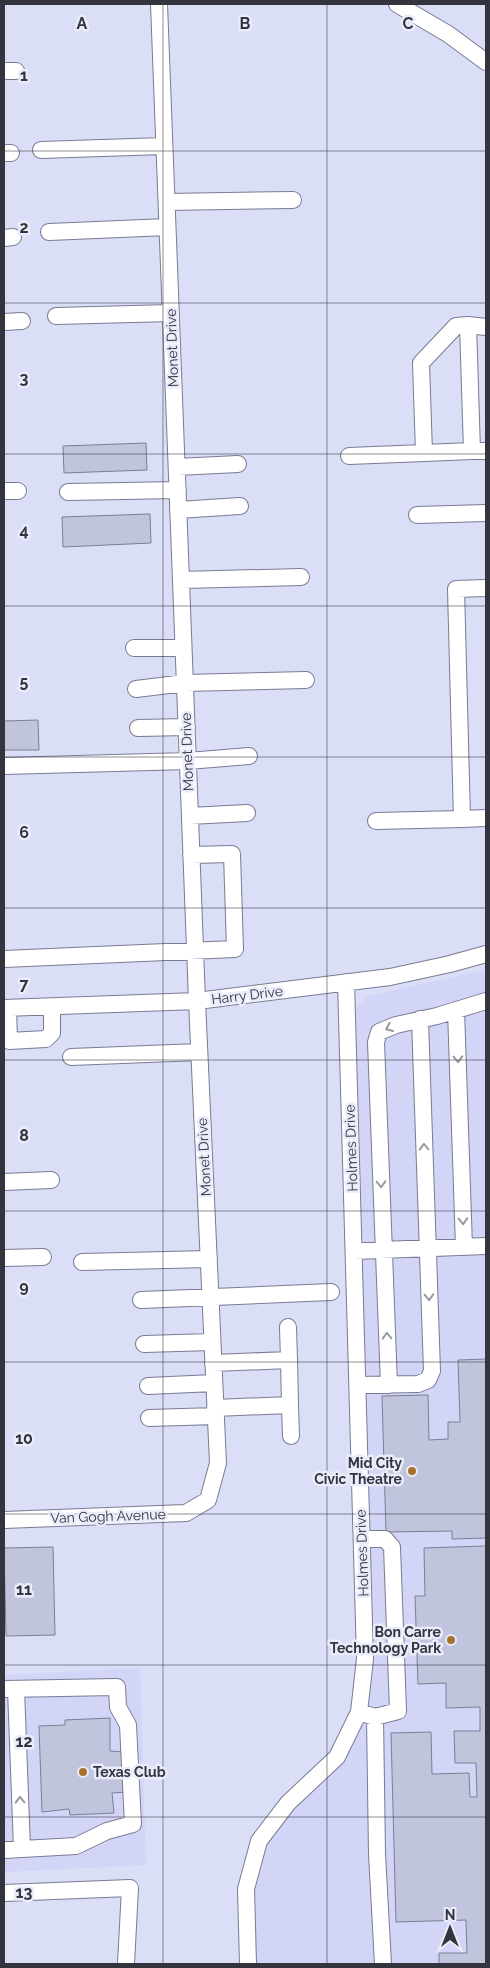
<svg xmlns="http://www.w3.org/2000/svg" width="490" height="1968" font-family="Raleway,sans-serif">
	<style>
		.built { fill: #d2d5f6 }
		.building { fill: #c1c4dd; stroke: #7c7e95 }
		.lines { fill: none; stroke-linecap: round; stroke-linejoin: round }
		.minor-casing { stroke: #797b93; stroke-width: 18 }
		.minor { stroke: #fff; stroke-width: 16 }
		.oneway { stroke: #999a9e }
		.grid { fill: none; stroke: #33343e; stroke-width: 1; stroke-opacity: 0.55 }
		.poi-dot { fill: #a7712c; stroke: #eaecfb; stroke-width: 2 }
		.labels { text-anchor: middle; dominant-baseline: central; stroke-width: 5; stroke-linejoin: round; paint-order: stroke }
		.street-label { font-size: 14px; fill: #33343e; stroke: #eaecfb }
		.poi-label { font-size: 14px; font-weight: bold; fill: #33343e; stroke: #eaecfb; text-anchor: end }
		.grid-label { font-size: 16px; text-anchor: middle; font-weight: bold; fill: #33343e; stroke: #eaecfb; stroke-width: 5; stroke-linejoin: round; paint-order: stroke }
	</style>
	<rect width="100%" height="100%" fill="#dbdef7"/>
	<path class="built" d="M486 970V1964H256L254 1891 258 1870 264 1849 293 1810 337 1757 359 1712 354 1251 356 1008 368 996Z
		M140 1668 146 1865 4 1872V1675Z"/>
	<path class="building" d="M146 443 147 470 64 473 63 446Z
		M150 514 151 543 63 547 62 517Z
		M38 720 39 750H4V721Z
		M486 1359V1964H439V1953H467L466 1920 396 1922 391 1733 431 1732 432 1774 469 1773 470 1797H477L476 1763H455L454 1731H480V1707L446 1708V1683L418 1684 415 1596H425L424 1548 486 1546V1538L452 1539V1531L386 1532 382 1396 428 1395 429 1440 448 1439V1422H460L458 1360Z
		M53 1547 55 1635 6 1636 4 1548Z
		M110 1718V1751L124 1752 127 1792 112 1793 114 1813 70 1815 69 1809 42 1812 39 1726 65 1725V1720Z"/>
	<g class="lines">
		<g class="minor-casing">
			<path id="minor" d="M397 4 448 34 486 62
				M4 71H16
				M41 150 164 146
				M4 153H11
				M167 202 293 200
				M49 232 167 227
				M4 238 13 237
				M56 316 171 313
				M4 322 22 321
				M468 325 456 326 421 363 424 453 472 451
				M486 327 468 325 472 451H486
				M349 456 424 453
				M177 467 238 464
				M4 491H18
				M68 492 178 490
				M178 510 240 506
				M417 515 486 513
				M181 580 301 577
				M486 588 456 589 462 819 486 818
				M134 648H183
				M136 689 185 683 306 680
				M138 728 187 727
				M4 766 188 761 249 756
				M190 816 247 813
				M376 821 462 819
				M4 959 235 949 232 854 191 855
				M4 1008 197 1001 390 977 450 964 486 954
				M8 1008 9 1041 46 1039 52 1033V1007
				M456 1010 464 1247
				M71 1057 199 1052
				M4 1182 51 1180
				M354 1251 486 1246
				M4 1258 43 1257
				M82 1262 209 1259
				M141 1300 331 1292
				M288 1327 289 1360
				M144 1344 212 1342
				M213 1363 289 1360 290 1405 215 1408
				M358 1385 418 1384 428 1380 432 1371 420 1019
				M389 1385 376 1042 379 1032 396 1025 437 1016 486 1001
				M148 1386 214 1383
				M290 1405 291 1436
				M149 1418 216 1416
				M4 1520 186 1513 208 1500 218 1463 197 1001 159 4
				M362 1539H385L392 1547 398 1711 375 1717
				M4 1689 117 1687 118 1707 128 1725 133 1824 107 1831 76 1846 4 1850
				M16 1689 22 1849
				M359 1712 375 1717 377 1854 383 1964
				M4 1893 130 1888 126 1964
				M248 1964 246 1889 259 1841 288 1803 337 1757 359 1712 365 1659 346 982"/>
		</g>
		<use href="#minor" class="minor"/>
	</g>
	<defs><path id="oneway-chevron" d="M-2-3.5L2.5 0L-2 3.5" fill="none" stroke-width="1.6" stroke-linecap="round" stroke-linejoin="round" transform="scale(1.25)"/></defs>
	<g class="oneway">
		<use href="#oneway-chevron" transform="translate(389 1028) rotate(156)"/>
		<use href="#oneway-chevron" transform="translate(458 1059) rotate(88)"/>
		<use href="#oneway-chevron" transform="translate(424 1147) rotate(-92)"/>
		<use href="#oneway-chevron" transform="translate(381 1184) rotate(88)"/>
		<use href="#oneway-chevron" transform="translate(463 1221) rotate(88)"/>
		<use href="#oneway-chevron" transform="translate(429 1297) rotate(88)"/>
		<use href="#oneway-chevron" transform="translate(387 1336) rotate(-92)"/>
		<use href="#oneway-chevron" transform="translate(20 1800) rotate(-92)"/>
	</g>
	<path class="grid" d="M163 4V1964M327 4V1964M4 151H486M4 303H486M4 454H486M4 606H486M4 757H486M4 908H486M4 1060H486M4 1211H486M4 1362H486M4 1514H486M4 1665H486M4 1817H486"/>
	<g class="poi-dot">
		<circle cx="412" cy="1471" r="5"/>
		<circle cx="451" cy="1640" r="5"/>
		<circle cx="83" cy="1772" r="5"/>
	</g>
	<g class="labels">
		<g class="street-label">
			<text transform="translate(172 348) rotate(-92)">Monet Drive</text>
			<text transform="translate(187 752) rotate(-92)">Monet Drive</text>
			<text transform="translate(247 995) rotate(-7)">Harry Drive</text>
			<text transform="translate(351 1148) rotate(-92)">Holmes Drive</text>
			<text transform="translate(204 1157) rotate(-93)">Monet Drive</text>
			<text transform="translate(108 1516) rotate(-2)">Van Gogh Avenue</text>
			<text transform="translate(362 1553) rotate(-92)">Holmes Drive</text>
		</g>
		<g class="poi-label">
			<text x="402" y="1463">Mid City<tspan x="402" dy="16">Civic Theatre</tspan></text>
			<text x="441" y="1632">Bon Carre<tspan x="441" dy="16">Technology Park</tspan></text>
			<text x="93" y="1772" text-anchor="start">Texas Club</text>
		</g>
	</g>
	<g class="grid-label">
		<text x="82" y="29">A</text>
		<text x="245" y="29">B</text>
		<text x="408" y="29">C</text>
		<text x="24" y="81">1</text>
		<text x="24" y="233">2</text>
		<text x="24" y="384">3</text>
		<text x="24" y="536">4</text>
		<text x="24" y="687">5</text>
		<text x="24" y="838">6</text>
		<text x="24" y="990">7</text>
		<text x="24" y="1141">8</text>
		<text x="24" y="1292">9</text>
		<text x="24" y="1444">10</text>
		<text x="24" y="1595">11</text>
		<text x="24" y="1747">12</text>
		<text x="24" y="1898">13</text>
	</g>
	<rect width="490" height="1968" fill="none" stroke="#33343e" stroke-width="10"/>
	<g transform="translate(450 1928)" stroke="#eaecfb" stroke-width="4" paint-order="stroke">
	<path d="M0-4L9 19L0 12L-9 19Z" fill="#33343e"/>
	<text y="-8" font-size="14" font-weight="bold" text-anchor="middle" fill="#33343e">N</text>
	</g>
</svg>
